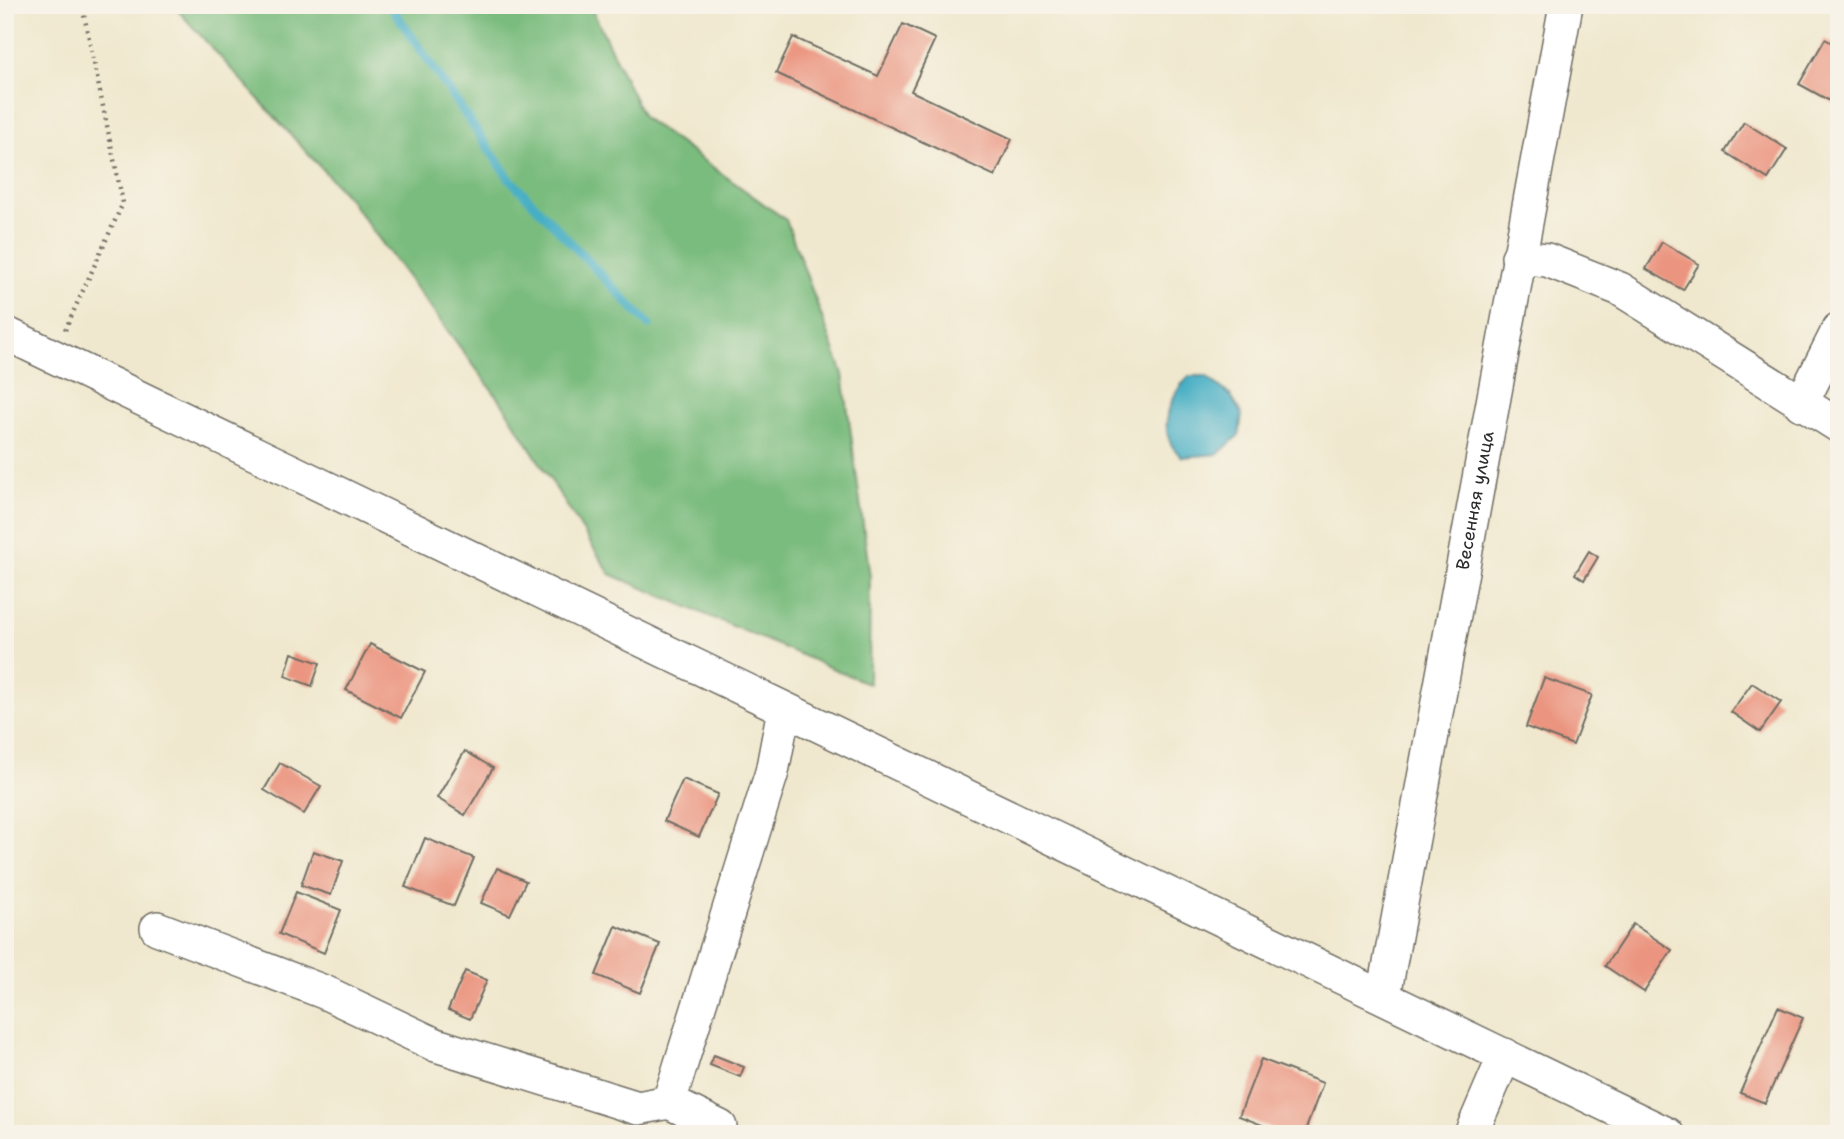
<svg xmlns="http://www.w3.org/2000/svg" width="1844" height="1139" font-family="'Shantell Sans',sans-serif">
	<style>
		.forest { fill: #7abc7e; stroke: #527454; stroke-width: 2 }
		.water { fill: #46afc5; stroke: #386d78; stroke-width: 2 }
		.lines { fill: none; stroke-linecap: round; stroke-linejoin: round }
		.stream { stroke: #46afc5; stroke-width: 9 }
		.building { fill: #eb9580 }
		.minor-casing { stroke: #706d64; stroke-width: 36 }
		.path { stroke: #706d64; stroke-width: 4.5; stroke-dasharray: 2 5; stroke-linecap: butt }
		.minor { stroke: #fff; stroke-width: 33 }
		.labels { text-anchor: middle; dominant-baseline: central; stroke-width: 5; stroke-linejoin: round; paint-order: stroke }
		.street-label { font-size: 18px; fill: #2b2b2b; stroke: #f7f3e8 }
	</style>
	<rect width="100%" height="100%" fill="#f7f3e8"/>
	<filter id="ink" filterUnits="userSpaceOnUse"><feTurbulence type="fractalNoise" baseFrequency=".0143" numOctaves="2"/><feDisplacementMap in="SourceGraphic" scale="14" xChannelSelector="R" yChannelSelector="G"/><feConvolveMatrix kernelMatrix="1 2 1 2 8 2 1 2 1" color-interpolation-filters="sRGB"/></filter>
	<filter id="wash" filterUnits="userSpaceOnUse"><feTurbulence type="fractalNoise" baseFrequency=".00686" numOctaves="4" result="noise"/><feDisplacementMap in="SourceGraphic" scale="28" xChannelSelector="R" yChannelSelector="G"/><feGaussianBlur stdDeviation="1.57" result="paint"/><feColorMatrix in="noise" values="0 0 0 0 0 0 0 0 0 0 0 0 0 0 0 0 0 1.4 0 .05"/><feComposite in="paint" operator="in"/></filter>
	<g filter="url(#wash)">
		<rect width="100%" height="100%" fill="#f0e8ce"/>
		<path class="forest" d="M173 5H590L643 117 786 220 843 374 870 577 869 684 610 574 504 406 350 200Z"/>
		<path class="water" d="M1189 376H1206L1231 396 1242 415 1239 435 1218 454 1182 457C1155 435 1168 398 1189 376Z"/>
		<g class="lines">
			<path class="stream" d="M390 5 509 178 649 325"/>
		</g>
		<g id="blocks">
			<path class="building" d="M903 24 935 39 911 91 1012 139 995 176 776 73 793 37 878 76Z
				M1825 39 1839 47V106L1799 84Z
				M1744 122 1787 149 1768 179 1725 152Z
				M1662 242 1699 264 1683 290 1646 269Z
				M1589 551 1598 557 1584 580 1575 574Z
				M370 644 425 672 401 718 346 690Z
				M292 653 320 663 312 686 285 676Z
				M1544 678 1592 695 1573 745 1526 727Z
				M1752 683 1781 702 1760 732 1731 712Z
				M465 751 493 768 465 815 437 798Z
				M280 763 321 786 304 814 264 790Z
				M683 779 718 794 699 837 664 821Z
				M425 838 474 858 454 906 405 887Z
				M313 851 343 861 331 895 301 885Z
				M497 868 526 881 510 915 481 903Z
				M296 892 341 910 324 953 279 934Z
				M1633 924 1672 950 1644 992 1605 966Z
				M616 926 660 944 640 993 596 975Z
				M465 971 487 980 470 1019 448 1010Z
				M1778 1007 1803 1018 1765 1103 1740 1093Z
				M714 1055 744 1067 740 1077 710 1065Z
				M1261 1059 1323 1083 1304 1134H1285L1239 1116Z"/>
		</g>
	</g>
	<g filter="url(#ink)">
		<use href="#blocks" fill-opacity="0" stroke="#706d64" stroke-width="2"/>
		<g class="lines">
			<g class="minor-casing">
				<g id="minor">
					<path d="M1518 257 1547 260 1620 289 1839 426"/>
					<path d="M5 333 1667 1134"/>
					<path d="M1801 404 1839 329"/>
					<path d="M157 928 324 992 436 1045 638 1108 669 1102 772 772 784 709"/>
					<path id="s1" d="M1384 996 1566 5"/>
					<path d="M669 1102 720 1127"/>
					<path d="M1471 1134 1505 1055"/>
				</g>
			</g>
			<path class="path" d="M65 330 123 203 82 5"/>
			<use href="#minor" class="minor"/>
		</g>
	</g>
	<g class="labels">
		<g class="street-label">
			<text stroke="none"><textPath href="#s1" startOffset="504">Весенняя улица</textPath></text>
		</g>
	</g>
	<rect width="1844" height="1139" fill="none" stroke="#f7f3e8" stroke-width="28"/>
</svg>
